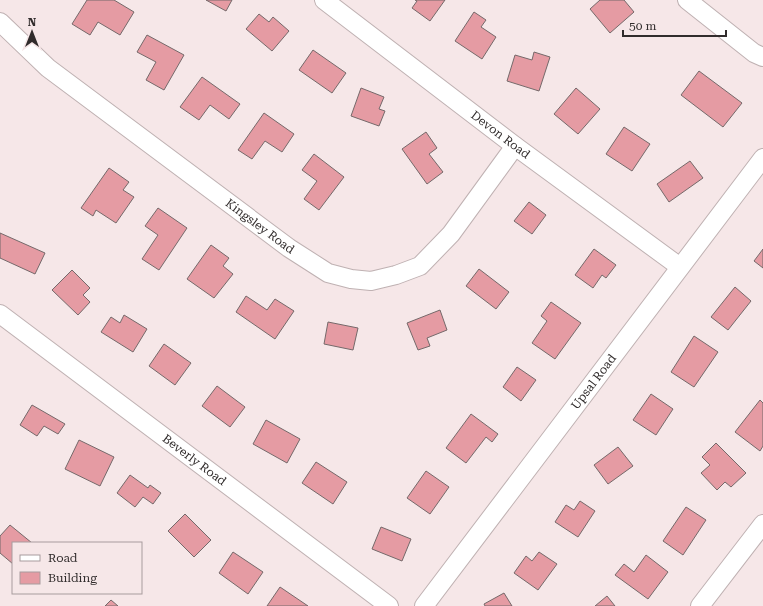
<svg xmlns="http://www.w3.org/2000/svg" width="763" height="606" font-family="'Roboto Serif',serif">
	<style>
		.building { fill: #e59ba3; stroke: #75696a }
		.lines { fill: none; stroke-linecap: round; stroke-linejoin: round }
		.minor-casing { stroke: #bfb1b2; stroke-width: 20 }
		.minor { stroke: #fff; stroke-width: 18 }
		.labels { text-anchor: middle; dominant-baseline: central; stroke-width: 3; stroke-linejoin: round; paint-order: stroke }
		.street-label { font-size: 12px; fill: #312c2c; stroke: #f6e7e8 }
	</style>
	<rect width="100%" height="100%" fill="#f6e7e8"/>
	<path class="building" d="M87 0H114L134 12 120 35 98 22 90 35 72 24Z
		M206 0H232L226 11Z
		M415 0H445L430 21 412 8 417 1Z
		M600 0H624L634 12 610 33 590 9Z
		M474 12 486 20 481 27 496 37 482 59 455 41Z
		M259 14 269 22 273 17 289 31 272 51 246 29Z
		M147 35 184 55 164 90 146 80 156 62 137 52Z
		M313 50 346 73 332 93 299 70Z
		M534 52 550 57 539 91 507 81 515 55 532 60Z
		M699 71 742 103 723 127 681 95Z
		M202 77 240 104 229 119 210 105 199 120 180 107Z
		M361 88 384 97 379 109 385 111 379 126 351 116Z
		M576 88 600 109 578 134 554 114Z
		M264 113 294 134 282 152 265 141 252 159 238 150Z
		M624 127 650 144 632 171 606 154Z
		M426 132 437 148 429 154 443 172 427 184 402 149Z
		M314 154 344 177 319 210 304 199 317 181 302 170Z
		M690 161 703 178 669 202 657 184Z
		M109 168 129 182 123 190 134 197 116 223 96 210 93 216 81 208Z
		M529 202 546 215 532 234 514 221Z
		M158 208 187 228 159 270 142 259 158 235 145 226Z
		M0 233 45 253 35 274 0 258Z
		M211 245 229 258 223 266 233 274 214 298 187 279Z
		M594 249 616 265 606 278 602 275 593 288 575 275Z
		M763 249V268L754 261Z
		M479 269 509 292 496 309 466 286Z
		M72 270 90 288 83 295 90 302 78 315 52 290Z
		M735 287 751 301 728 330 711 317Z
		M246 296 267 310 275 299 294 311 275 339 236 312Z
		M551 302 581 323 555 359 532 343 547 321 541 316Z
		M440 310 447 330 427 338 430 346 418 350 407 323Z
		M124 315 147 329 133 352 101 332 111 317 120 323Z
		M328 322 358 328 353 350 324 344Z
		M694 336 718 352 694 387 671 372Z
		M164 344 191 363 175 385 149 366Z
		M517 367 536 380 521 401 503 387Z
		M217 386 245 407 230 427 202 406Z
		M651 394 673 409 656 435 633 420Z
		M760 400 763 403V446L760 451 735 432Z
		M32 405 65 424 58 434 44 426 37 436 20 425Z
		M471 414 498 434 492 442 486 437 466 463 446 448Z
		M266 420 300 439 287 463 253 444Z
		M79 440 114 457 100 486 65 469Z
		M716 443 746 473 731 487 725 482 717 490 701 473 710 465 702 457Z
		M618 447 633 466 608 484 594 465Z
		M316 462 347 482 333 504 302 483Z
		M426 471 449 487 430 514 407 498Z
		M130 475 148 488 150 485 161 493 153 504 143 497 135 507 117 493Z
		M580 501 595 511 578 537 555 522 566 505 574 510Z
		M686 507 706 520 683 555 663 541Z
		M185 514 211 540 194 557 168 531Z
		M10 525 32 543H13V564L0 553V536Z
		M381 527 411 539 402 561 372 549Z
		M233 552 263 572 248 594 219 573Z
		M539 552 557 564 538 590 514 573 526 556 532 561Z
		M646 555 668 572 648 599 615 575 624 564 634 572Z
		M280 587 308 606H267Z
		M504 593 512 606H485L484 604Z
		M607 596 615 606H595Z
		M111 600 118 606H105Z"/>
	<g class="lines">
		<g class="minor-casing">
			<g id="minor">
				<path id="s1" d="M324 0 515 146 680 267"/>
				<path d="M687 0 754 53 763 57"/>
				<path id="s2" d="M0 22 48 68 289 248 328 273 351 279 371 281 396 275 420 266 451 234 515 146"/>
				<path id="s3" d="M0 314 389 606"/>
				<path id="s4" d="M424 606 763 158"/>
				<path d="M700 606 763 524"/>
			</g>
		</g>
		<use href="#minor" class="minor"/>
	</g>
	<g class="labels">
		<g class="street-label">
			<text stroke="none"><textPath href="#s1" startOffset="222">Devon Road</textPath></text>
			<text stroke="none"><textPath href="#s2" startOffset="331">Kingsley Road</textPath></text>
			<text stroke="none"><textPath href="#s4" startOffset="281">Upsal Road</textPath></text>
			<text stroke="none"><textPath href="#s3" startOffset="243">Beverly Road</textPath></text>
		</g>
	</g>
	<rect x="12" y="542" width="130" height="52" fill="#f6e7e8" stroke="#a79c9d"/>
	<rect x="20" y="555" width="20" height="6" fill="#ffffff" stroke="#a79c9d"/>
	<text x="48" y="562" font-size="12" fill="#312c2c">Road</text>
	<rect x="20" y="572" width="20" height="12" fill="#e59ba3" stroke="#a79c9d"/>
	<text x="48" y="582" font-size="12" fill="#312c2c">Building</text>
	<g transform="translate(32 32)" stroke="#f6e7e8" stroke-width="3" paint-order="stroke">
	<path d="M0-3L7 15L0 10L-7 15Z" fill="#312c2c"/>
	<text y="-6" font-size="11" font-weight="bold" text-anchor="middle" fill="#312c2c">N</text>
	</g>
	<path d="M623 30v6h103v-6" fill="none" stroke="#312c2c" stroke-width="2"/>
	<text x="629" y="30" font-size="12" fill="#312c2c" stroke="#f6e7e8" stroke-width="3" paint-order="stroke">50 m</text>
</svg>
